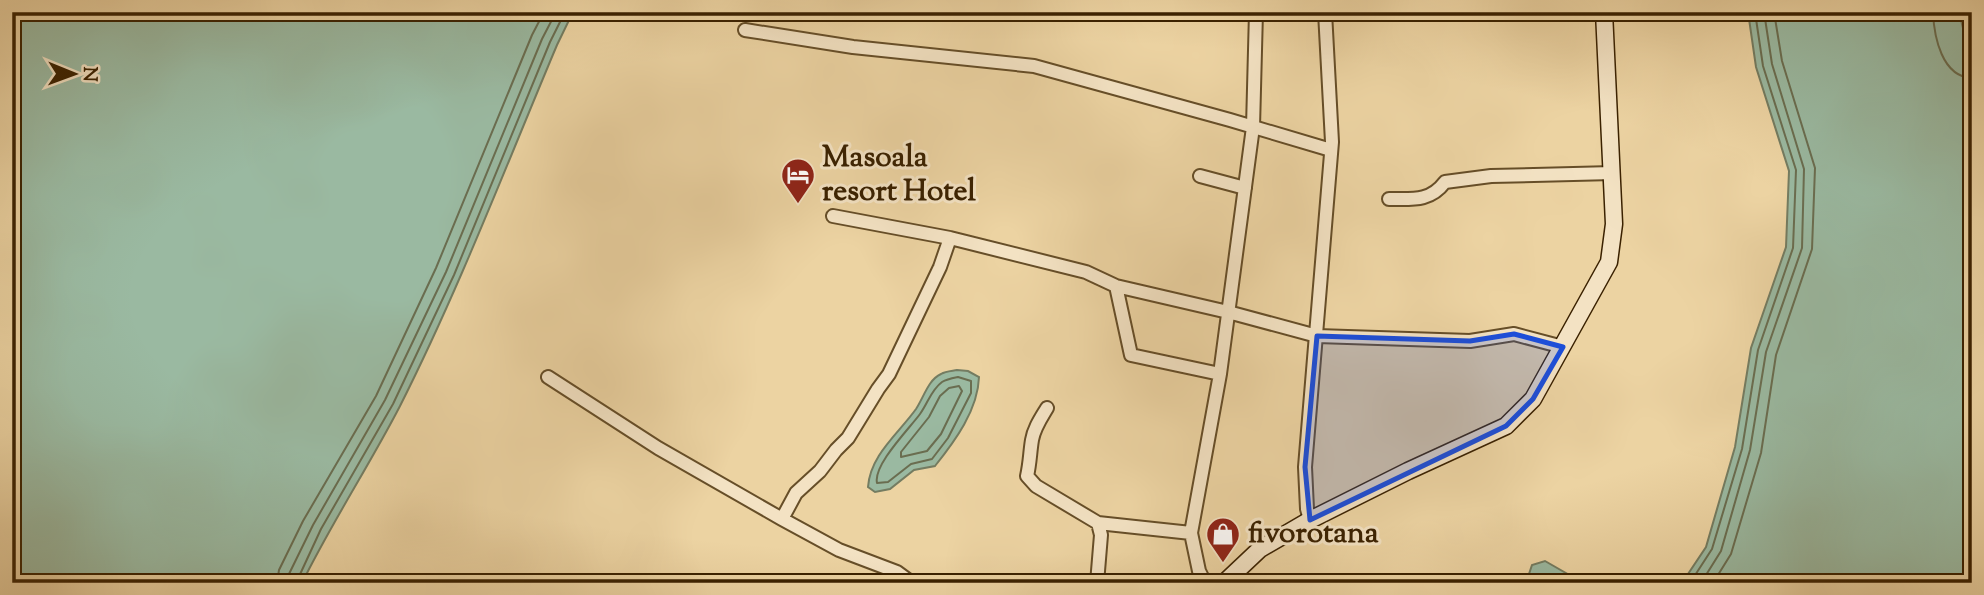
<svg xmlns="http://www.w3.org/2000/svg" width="1984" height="595" font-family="'Sorts Mill Goudy',serif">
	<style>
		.water { fill: #9ab9a1; stroke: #747c61; stroke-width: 2 }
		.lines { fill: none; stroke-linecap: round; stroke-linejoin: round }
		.shore { stroke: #6a6d50; stroke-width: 2 }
		.minor-casing { stroke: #664e28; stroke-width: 16 }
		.secondary-casing { stroke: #3a2100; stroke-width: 19 }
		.minor { stroke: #f3e2c3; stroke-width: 12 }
		.secondary { stroke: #f3e2c3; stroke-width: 16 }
		.marked { fill: #1d4ed8; fill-opacity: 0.2; stroke: #1d4ed8; stroke-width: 5; stroke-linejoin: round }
		.labels { text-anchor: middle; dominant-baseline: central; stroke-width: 6; stroke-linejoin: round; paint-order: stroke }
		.poi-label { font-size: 30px; font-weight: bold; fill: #3a2100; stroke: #f3e2c3; text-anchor: start }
	</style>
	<rect width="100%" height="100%" fill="#ecd3a2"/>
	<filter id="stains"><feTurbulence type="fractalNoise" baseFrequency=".00286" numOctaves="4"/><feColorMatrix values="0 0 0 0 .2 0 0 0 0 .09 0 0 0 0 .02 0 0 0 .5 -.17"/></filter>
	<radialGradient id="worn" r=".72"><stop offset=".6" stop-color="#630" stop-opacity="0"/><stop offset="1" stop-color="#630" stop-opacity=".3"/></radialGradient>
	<path class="water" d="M12 12H573L557 45C506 166 459 289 400 406 369 466 332 522 302 583H12Z
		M1748 12H1959L1972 64V583H1682L1706 547 1735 447 1751 348 1786 247 1789 171 1756 67Z
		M957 370 968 371 979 377C978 410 955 441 935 466L914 470 890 489 875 492 868 487C870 455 899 433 916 409 924 397 928 380 941 374 946 371 953 371 957 370Z
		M1545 561 1571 576 1576 583H1526L1532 565Z"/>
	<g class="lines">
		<path class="shore" d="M1933 12C1934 37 1942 77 1972 78
			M958 377 971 381V393L948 438 932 459 911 464 888 482 877 483C873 465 909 429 920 414 928 403 931 390 942 382 947 379 953 378 958 377Z
			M959 386 962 391 941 434 927 451 901 457V452L929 417 940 396 949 388Z
			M277 583 279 570 303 521 376 396 436 268 532 35 544 12
			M287 583 289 574 313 525 385 400 446 272 542 39 556 12
			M296 583 321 529 393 404 454 275 550 42 565 12
			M1690 583 1712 549 1742 449 1758 350 1793 248 1796 170 1763 66 1755 12
			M1701 583 1721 551 1750 450 1766 352 1802 248 1804 169 1772 64 1764 12
			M1713 583 1731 554 1761 453 1776 355 1812 249 1815 168 1782 61 1774 12"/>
		<g class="minor-casing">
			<path id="minor" d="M745 30 853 47 1034 66 1230 120 1331 150
				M1200 176 1245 188
				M1389 199C1412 199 1430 202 1445 182L1491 176 1613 173
				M833 216 950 238 1086 272 1116 286 1228 312 1317 336 1470 341 1514 334 1563 347
				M1116 286 1131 355 1220 374
				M548 377 658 448 782 519 839 550 897 572 912 583
				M1047 408C1041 418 1034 428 1032 440 1030 452 1030 463 1027 476L1036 486 1098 523 1101 535 1097 583
				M782 519 796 493 820 471 836 450 848 438 878 389 889 374 940 267 950 238
				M1310 520 1307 509 1305 467 1332 142 1325 12
				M1098 523 1191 533
				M1205 583 1199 571 1191 533 1220 374 1253 127 1256 12"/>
		</g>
		<g class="secondary-casing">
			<path id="secondary" d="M1224 583 1260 549 1310 520 1408 471 1506 426 1533 399 1609 262 1614 224 1604 12"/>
		</g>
		<use href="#minor" class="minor"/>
		<use href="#secondary" class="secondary"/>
	</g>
	<path class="marked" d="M1514 334 1563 347 1533 399 1506 426 1310 520 1305 467 1317 336 1470 341Z"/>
	<defs>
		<g id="hotel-pin" transform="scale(1.75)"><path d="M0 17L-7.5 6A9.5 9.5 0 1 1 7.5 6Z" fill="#8f2418" stroke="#f3e2c3"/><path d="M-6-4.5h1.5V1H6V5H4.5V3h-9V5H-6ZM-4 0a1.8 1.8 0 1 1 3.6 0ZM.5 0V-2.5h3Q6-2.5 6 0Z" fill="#fff"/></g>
		<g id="shop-pin" transform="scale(1.75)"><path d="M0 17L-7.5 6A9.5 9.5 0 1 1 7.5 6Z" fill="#8f2418" stroke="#f3e2c3"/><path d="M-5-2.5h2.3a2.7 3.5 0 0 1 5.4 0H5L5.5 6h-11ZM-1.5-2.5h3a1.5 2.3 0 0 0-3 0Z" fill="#fff"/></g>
	</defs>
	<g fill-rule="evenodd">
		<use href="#hotel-pin" x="798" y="175"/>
		<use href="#shop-pin" x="1223" y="534"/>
	</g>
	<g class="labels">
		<g class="poi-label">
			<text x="822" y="158">Masoala<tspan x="822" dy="34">resort Hotel</tspan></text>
			<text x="1248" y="534">fivorotana</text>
		</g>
	</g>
	<rect width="1984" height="595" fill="none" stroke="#ecd3a2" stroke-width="42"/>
	<rect x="14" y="14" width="1956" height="567" fill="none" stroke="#3a2100" stroke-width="3.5"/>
	<rect x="21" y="21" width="1942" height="553" fill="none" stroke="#3a2100" stroke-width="2"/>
	<g transform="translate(74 74) rotate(91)" stroke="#f3e2c3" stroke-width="5" paint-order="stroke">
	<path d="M0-5L12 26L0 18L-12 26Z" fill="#3a2100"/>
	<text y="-10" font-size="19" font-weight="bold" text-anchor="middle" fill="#3a2100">N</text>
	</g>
	<rect width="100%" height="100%" filter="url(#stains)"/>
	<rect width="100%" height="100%" fill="url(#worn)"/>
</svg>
